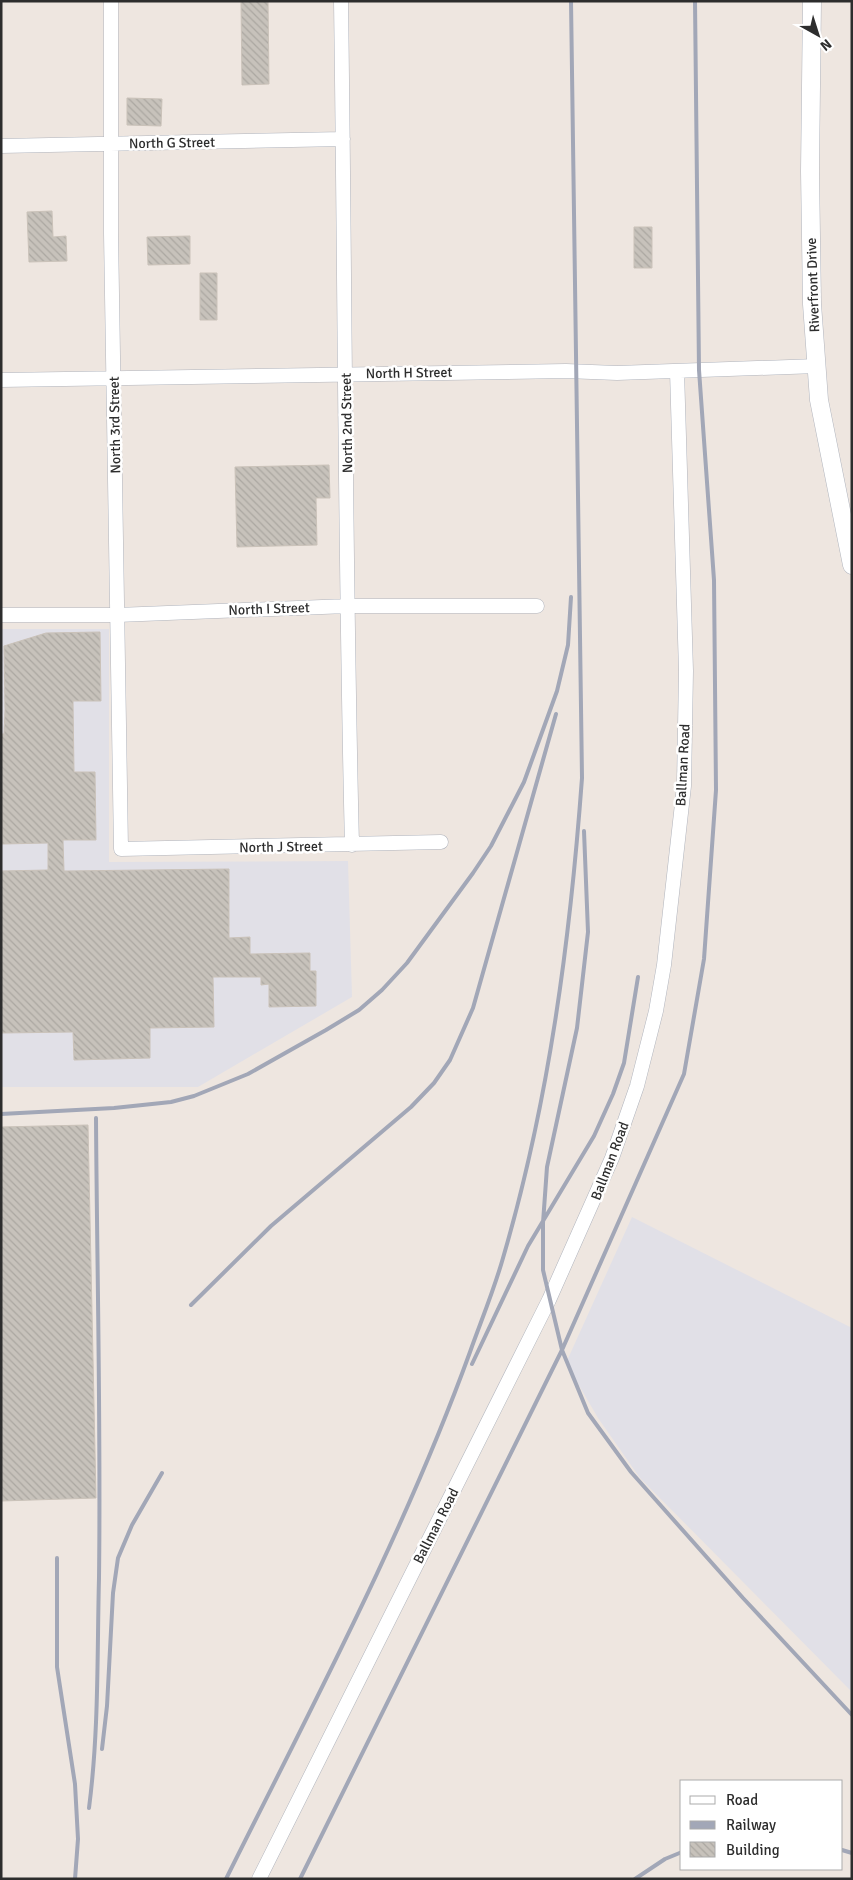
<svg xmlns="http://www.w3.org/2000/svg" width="853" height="1880" font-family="Signika,sans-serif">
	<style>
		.industrial { fill: #e1e0e7 }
		.building { fill: url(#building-back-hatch); stroke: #cac2b9 }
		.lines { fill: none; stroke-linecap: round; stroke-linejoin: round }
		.minor-casing { stroke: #b0b4bd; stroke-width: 15 }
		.tertiary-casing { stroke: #b0b4bd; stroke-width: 19 }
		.minor { stroke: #fff; stroke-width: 14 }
		.tertiary { stroke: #fff; stroke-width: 18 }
		.rail { stroke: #a2a7b7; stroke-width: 4 }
		.labels { text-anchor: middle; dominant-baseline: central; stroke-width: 5; stroke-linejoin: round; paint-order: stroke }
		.street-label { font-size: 14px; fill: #2d2d2d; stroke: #fff }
	</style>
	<defs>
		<pattern id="building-back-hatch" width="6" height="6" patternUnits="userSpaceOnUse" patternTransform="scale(1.25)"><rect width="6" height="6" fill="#c7c2bb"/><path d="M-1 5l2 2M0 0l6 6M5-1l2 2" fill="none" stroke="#aba7a1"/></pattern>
	</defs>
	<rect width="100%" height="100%" fill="#eee6e0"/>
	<path class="industrial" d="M1 629H109V862L348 861 352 997 198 1087H1Z
		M632 1217 852 1328V1692L640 1478 598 1418 566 1363Z"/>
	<path class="building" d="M241 1H268L269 84 242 85Z
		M127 98 162 99 161 126 127 125Z
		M52 211 53 237 66 236 67 261 29 262 27 212Z
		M634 227H652V268H634Z
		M190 236V264L148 265 147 237Z
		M200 273H217V320H200Z
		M329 465 330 498H316L317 545 237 547 235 467Z
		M100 632 101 701H73L74 772H95L96 840H63L64 871 229 869V938L250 937V954L310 953V971H316V1006L269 1007V984L261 985V977H213L214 1027 150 1028V1058L74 1060 73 1032 1 1033V871L48 870V843L2 844 1 734H4L5 710 4 646 46 633Z
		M88 1125 96 1498 1 1501V1127Z"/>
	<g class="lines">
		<g class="minor-casing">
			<path id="minor" d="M111 1V233L121 849 441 842
				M341 1C345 283 345 564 352 845
				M1 146 343 139
				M1 380 566 371 617 373 817 366
				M1 615H117L347 606H537
				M259 1879 549 1300 612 1158 637 1086 656 1011 664 965 684 786 686 671 677 371"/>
		</g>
		<g class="tertiary-casing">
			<path id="tertiary" d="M812 1 810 171 812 304 819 400 852 565"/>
		</g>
		<use href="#minor" class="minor"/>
		<use href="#tertiary" class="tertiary"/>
		<path class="rail" d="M584 831 588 932 577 1028 547 1167 543 1223V1270L562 1350 588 1413 631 1472 743 1598 852 1715
			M1 1114 114 1108 171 1102 194 1096 248 1074 326 1030 359 1010 382 990 407 963 473 873 491 846 524 782 557 691 568 645 571 597
			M191 1305 271 1226 411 1107 434 1083 450 1060 473 1008 556 714
			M472 1364 528 1246 594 1136 613 1094 624 1063 638 977
			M57 1558V1667L75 1784 78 1839 75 1879
			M102 1749 107 1706 113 1593 118 1558 132 1525 162 1473
			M89 1808C99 1731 97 1655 99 1578 101 1425 97 1271 96 1118
			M842 1850 852 1853
			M226 1879C312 1706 404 1534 470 1352 481 1321 494 1290 503 1258 549 1101 570 941 582 778L571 1
			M300 1879 562 1350 684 1074 704 959 716 790 714 580 699 370 695 1
			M635 1879 665 1859 682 1852"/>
	</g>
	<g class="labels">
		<g class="street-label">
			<text transform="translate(172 143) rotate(-1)">North G Street</text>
			<text transform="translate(813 285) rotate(-92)">Riverfront Drive</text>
			<text transform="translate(409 373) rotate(-1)">North H Street</text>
			<text transform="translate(347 423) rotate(-91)">North 2nd Street</text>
			<text transform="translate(115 425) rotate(-91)">North 3rd Street</text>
			<text transform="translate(269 609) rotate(-2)">North I Street</text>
			<text transform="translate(683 765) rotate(-87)">Ballman Road</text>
			<text transform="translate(281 847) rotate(-1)">North J Street</text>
			<text transform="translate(610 1161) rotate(-69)">Ballman Road</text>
			<text transform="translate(436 1526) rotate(-63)">Ballman Road</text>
		</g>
	</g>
	<rect width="853" height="1880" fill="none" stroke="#2d2d2d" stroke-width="5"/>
	<rect x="680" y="1780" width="162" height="90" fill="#ffffff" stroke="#ababab"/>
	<rect x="690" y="1796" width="25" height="8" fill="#ffffff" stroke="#ababab"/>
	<text x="726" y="1805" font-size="15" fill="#2d2d2d">Road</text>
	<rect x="690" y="1821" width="25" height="8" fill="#a2a7b7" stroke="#ababab"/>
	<text x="726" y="1830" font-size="15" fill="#2d2d2d">Railway</text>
	<rect x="690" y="1842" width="25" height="15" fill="url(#building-back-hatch)" stroke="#ababab"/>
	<text x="726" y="1855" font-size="15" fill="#2d2d2d">Building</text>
	<g transform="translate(818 35) rotate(141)" stroke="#ffffff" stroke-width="4" paint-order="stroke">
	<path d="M0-4L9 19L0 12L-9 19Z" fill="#2d2d2d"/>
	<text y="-8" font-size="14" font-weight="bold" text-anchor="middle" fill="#2d2d2d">N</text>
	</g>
</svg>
